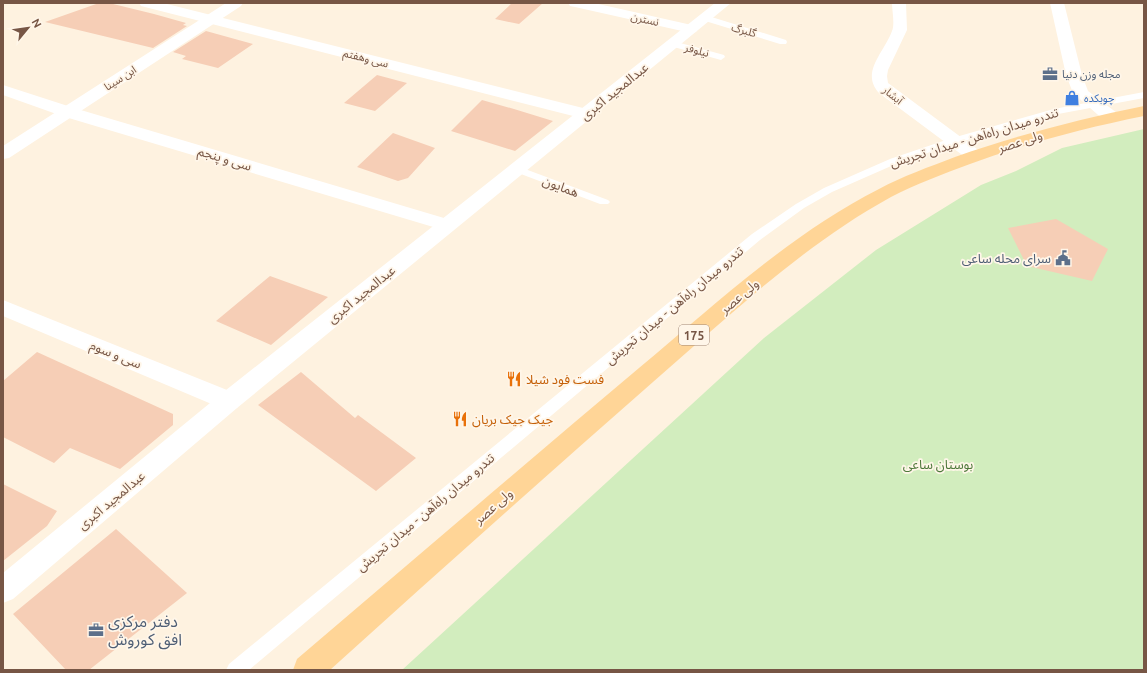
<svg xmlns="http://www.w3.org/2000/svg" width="1147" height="673" font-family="Ubuntu,'Noto Sans Arabic',sans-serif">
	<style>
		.green { fill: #d2edbe }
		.building { fill: #f6ceb6 }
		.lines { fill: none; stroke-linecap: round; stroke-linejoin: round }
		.service { fill: #fff; fill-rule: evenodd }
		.minor { fill: #fff; fill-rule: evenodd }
		.tertiary { fill: #fff; fill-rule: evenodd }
		.primary { fill: #ffd597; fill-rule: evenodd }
		.labels { text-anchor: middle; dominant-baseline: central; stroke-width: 3.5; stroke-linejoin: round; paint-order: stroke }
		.far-street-label { font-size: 11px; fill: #775645; stroke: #fff6e9 }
		.far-service-label { font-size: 11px; fill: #4e5e75; stroke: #fff6e9; text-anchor: start }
		.far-shop-label { font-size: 11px; fill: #366cbe; stroke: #fff6e9; text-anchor: start }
		.shield { fill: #fff6e9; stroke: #a08676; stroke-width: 1 }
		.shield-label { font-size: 12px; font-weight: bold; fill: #775645 }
		.street-label { font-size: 13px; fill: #775645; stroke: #fff6e9 }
		.service-label { font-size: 13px; fill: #4e5e75; stroke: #fff6e9; text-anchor: end }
		.food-label { font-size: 13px; fill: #c56008; stroke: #fff6e9; text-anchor: start }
		.park-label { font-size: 13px; fill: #4e783a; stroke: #fff6e9 }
		.near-service-label { font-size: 16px; fill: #4e5e75; stroke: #fff6e9; text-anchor: start }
	</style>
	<rect width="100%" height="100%" fill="#fef2e0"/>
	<path class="green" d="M1144 129V670H402L764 338 876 250 981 185 1016 171 1062 148Z"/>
	<path class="building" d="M99 3H109L154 14 186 23 183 25 187 26 153 48 45 22Z
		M512 3H543L519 24 495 19Z
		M206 31 253 44 218 68 182 59 186 56 173 52Z
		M377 75 407 83 375 111 344 103Z
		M482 100 514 109 553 121 515 151 451 131Z
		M393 133 435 148 408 178 398 181 357 167Z
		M1056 219 1108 249 1092 281 1027 266 1008 228Z
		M270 276 328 297 271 345 216 321Z
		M37 352 173 414V425L120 469 70 448 54 463 3 437V381Z
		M301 372 355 418 358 415 416 458 376 491 258 405Z
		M3 484 57 511 47 526 3 561Z
		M116 529 187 593 89 670H66L13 614Z"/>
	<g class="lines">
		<path class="service" d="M705 15 786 40 787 42 786 44H780L702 20 701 18 702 16Z
			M673 41 724 55 725 57 721 60 670 46 669 44Z
			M1144 92V98L1058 114 957 143 898 163 832 192 804 208 760 240 249 670H226L229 664 752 234 796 204 824 188 890 159 949 139 1054 109Z
			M517 166 608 200 610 202 608 204H600L513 171 512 169Z"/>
		<path class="minor" d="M139 3H163L591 110 593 114 591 118 585 119 141 6Z
			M568 3H594L696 26 698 29 696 32 691 33 575 7 570 6Z
			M892 3H906L907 30 888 70 887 76 888 83 981 152 984 156 981 160 975 161 969 160 879 93C860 72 884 53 892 31 895 24 892 11 892 3Z
			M1050 3H1064L1082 75 1088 91 1117 113 1119 117 1117 121 1111 122 1105 121 1073 93 1066 75Z
			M3 85 74 108 454 221 457 225 454 229 447 231 440 229 62 116 3 95Z
			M3 300 237 394 241 401 237 408 229 410 221 408 3 316Z"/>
		<path class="tertiary" d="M226 3H243L241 6 9 158 3 159V146Z
			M715 3H731L237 408 13 599 3 603V573L221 394Z"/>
		<path class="primary" d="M1144 106V116C1085 128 1027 143 970 164 943 174 916 184 891 197 802 246 729 316 653 382 545 477 437 573 330 670H293L297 659C411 562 525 464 639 368 716 304 789 235 879 189 903 176 929 167 955 157 1017 135 1080 119 1144 106Z"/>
	</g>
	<defs>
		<g id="office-bare" transform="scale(1.2)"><path d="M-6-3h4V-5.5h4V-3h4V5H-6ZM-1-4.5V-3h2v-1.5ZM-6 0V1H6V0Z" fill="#5c6f8a" stroke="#fff6e9" stroke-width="2.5" paint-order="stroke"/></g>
		<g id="shop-bare" transform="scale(1.2)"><path d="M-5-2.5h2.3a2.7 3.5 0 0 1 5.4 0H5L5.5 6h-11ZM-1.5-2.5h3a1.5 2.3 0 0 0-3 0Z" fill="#3f7fe0" stroke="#fff6e9" stroke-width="2.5" paint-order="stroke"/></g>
		<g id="civic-bare" transform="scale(1.2)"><path d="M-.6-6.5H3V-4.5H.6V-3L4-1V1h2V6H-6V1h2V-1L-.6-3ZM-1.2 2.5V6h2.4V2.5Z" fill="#5c6f8a" stroke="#fff6e9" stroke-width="2.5" paint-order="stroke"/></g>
		<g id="restaurant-bare" transform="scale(1.2)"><path d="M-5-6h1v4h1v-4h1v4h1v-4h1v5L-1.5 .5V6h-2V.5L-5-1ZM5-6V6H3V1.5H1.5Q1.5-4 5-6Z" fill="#e8710a" stroke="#fff6e9" stroke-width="2.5" paint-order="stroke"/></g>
	</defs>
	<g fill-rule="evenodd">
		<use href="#office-bare" x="1050" y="74"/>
		<use href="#shop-bare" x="1072" y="98"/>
		<use href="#civic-bare" x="1063" y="258"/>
		<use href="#restaurant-bare" x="514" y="379"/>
		<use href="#restaurant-bare" x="460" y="419"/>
		<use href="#office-bare" x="96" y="630"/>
	</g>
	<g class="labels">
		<g class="far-street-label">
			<text transform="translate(645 19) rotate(13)">نسترن</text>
			<text transform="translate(744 30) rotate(16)">گلبرگ</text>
			<text transform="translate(697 50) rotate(15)">نیلوفر</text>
			<text transform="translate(366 58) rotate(14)">سی وهفتم</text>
			<text transform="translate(120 78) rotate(-33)">ابن سینا</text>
			<text transform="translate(893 95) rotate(39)">آبشار</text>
		</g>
		<g class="far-service-label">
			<text x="1062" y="74">مجله وزن دنیا</text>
		</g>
		<g class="far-shop-label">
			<text x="1084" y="98">چوبکده</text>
		</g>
		<rect class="shield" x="679" y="325" width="30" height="20" rx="3"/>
		<g class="shield-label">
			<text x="694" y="335">175</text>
		</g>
		<g class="street-label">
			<text transform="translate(614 91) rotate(-39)">عبدالمجید اکبری</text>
			<text transform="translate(974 137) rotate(-17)">تندرو میدان راه‌آهن - میدان تجریش</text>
			<text transform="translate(1020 141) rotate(-18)">ولی عصر</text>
			<text transform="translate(225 158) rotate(17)">سی و پنجم</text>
			<text transform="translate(561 186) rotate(21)">همایون</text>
			<text transform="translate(361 294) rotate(-39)">عبدالمجید اکبری</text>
			<text transform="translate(739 296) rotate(-40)">ولی عصر</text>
			<text transform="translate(674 305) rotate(-40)">تندرو میدان راه‌آهن - میدان تجریش</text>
			<text transform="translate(116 354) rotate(22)">سی و سوم</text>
			<text transform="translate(111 500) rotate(-40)">عبدالمجید اکبری</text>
			<text transform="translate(493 506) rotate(-41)">ولی عصر</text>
			<text transform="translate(425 512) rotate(-40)">تندرو میدان راه‌آهن - میدان تجریش</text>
		</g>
		<g class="service-label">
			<text x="1051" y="258">سرای محله ساعی</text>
		</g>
		<g class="food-label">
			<text x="526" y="379">فست فود شیلا</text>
			<text x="472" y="419">جیک جیک بریان</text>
		</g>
		<g class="park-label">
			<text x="938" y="464">بوستان ساعی</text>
		</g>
		<g class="near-service-label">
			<text x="108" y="621">دفتر مرکزی<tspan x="108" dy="18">افق کوروش</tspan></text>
		</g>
	</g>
	<rect width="1147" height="673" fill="none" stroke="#775645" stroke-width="8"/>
	<g transform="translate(28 28) rotate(61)" stroke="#fff6e9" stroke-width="3" paint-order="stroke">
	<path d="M0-3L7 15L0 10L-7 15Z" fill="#775645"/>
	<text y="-6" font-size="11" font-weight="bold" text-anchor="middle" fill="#775645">N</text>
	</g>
</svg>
